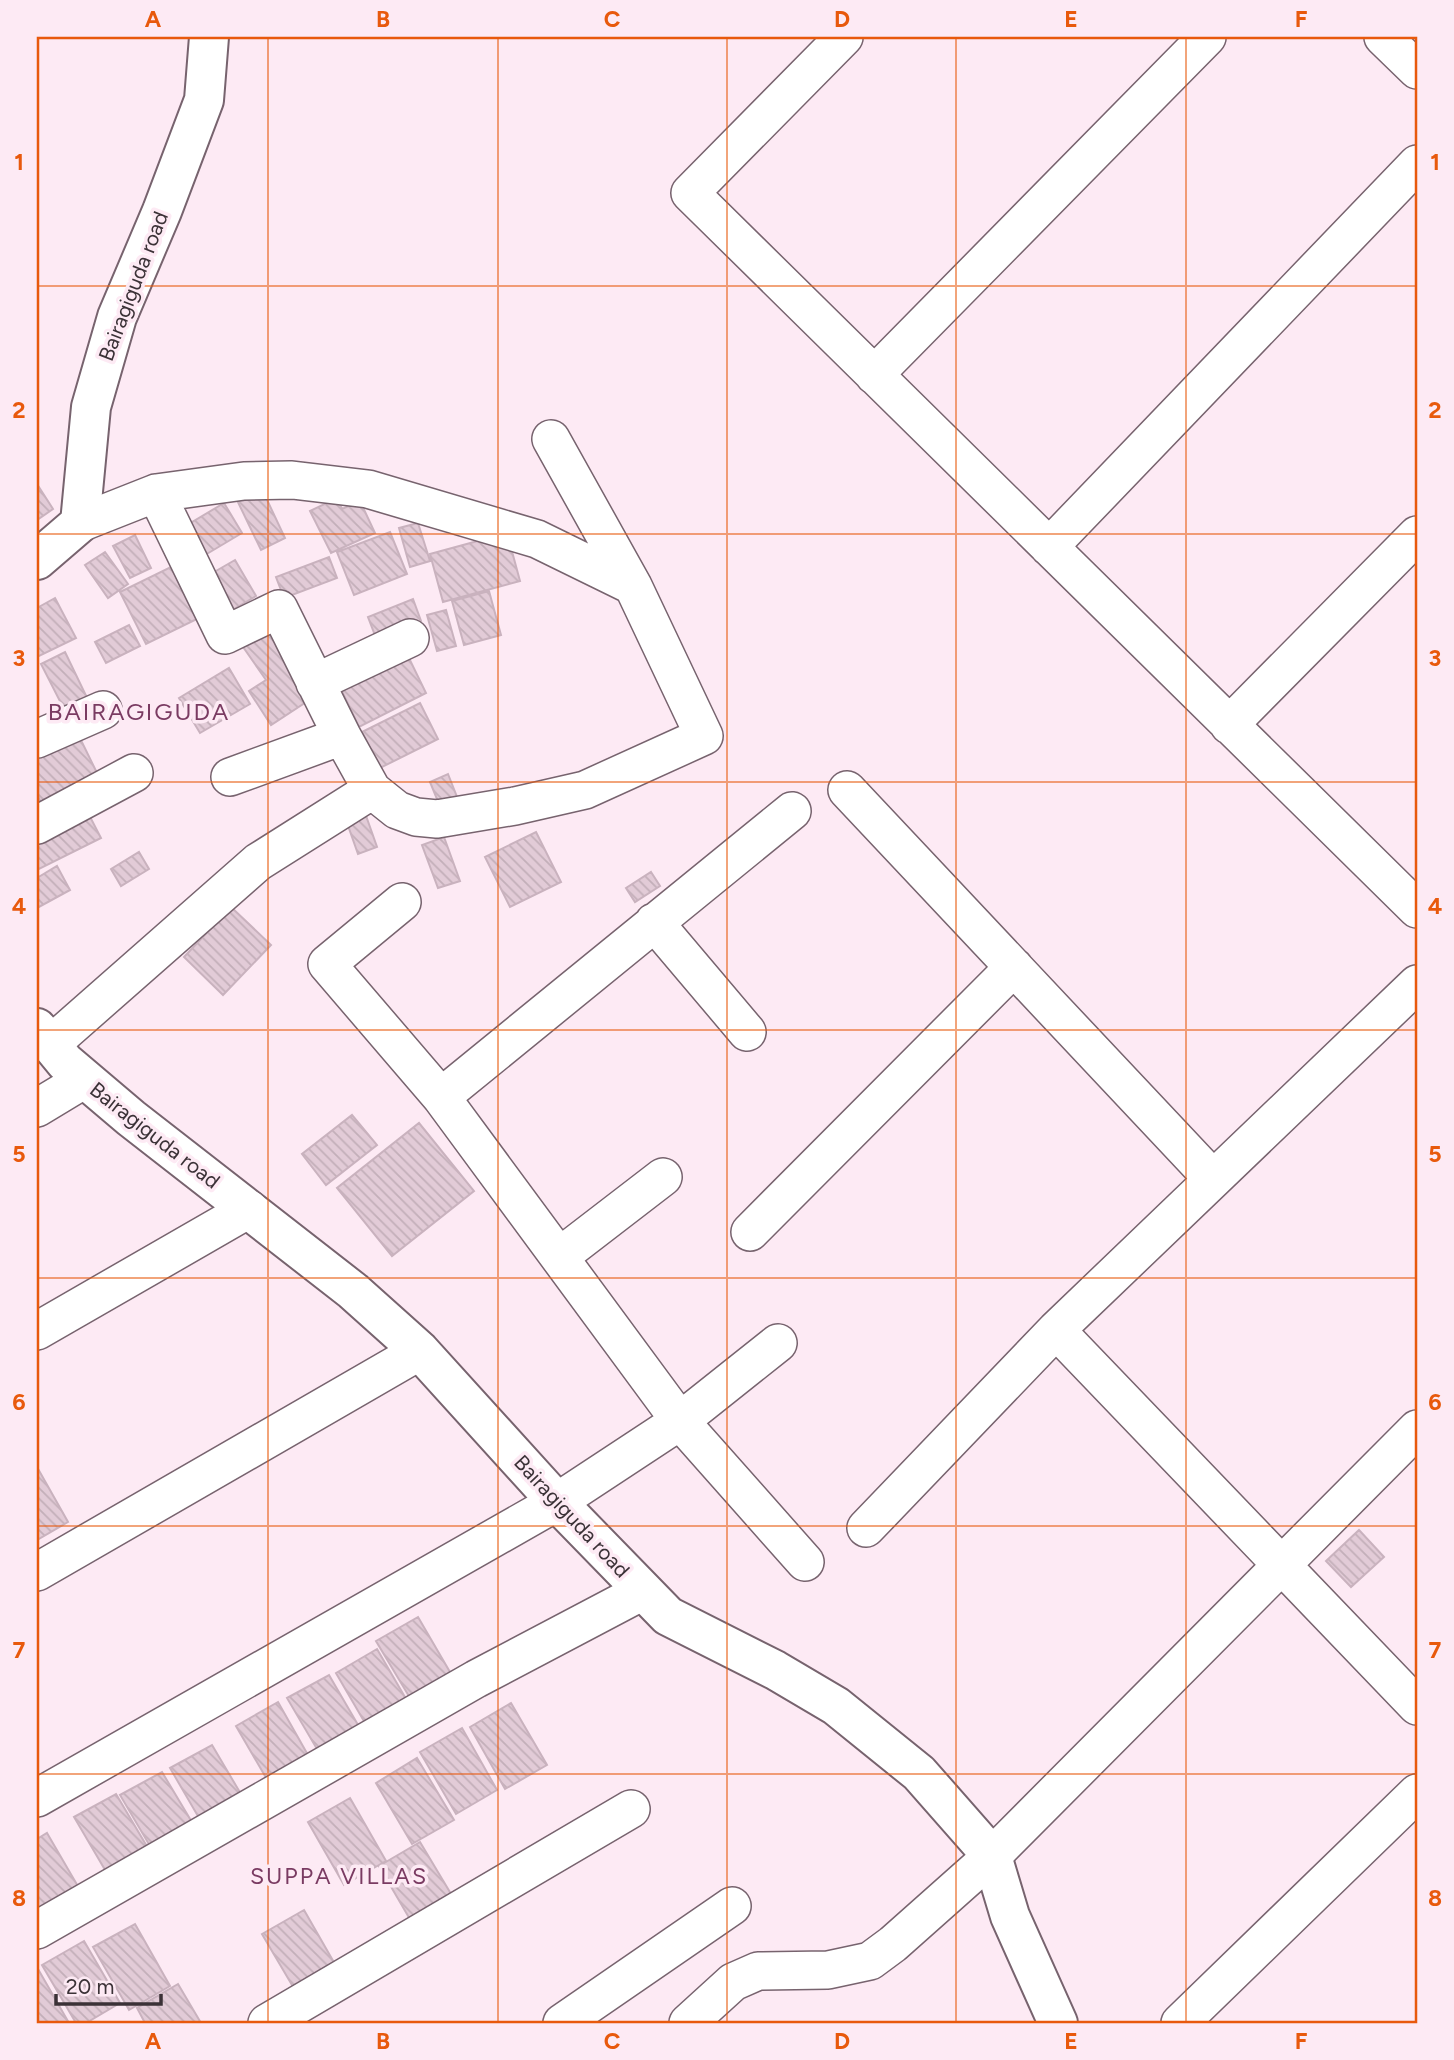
<svg xmlns="http://www.w3.org/2000/svg" width="1454" height="2060" font-family="Figtree,sans-serif">
	<style>
		.building { fill: url(#building-back-hatch); stroke: #c9b2be; stroke-width: 2 }
		.lines { fill: none; stroke-linecap: round; stroke-linejoin: round }
		.street-casing { stroke: #77636e; stroke-width: 40 }
		.secondary-casing { stroke: #77636e; stroke-width: 42 }
		.street { stroke: #fff; stroke-width: 37 }
		.secondary { stroke: #fff; stroke-width: 38 }
		.grid { fill: none; stroke: #e8590c; stroke-width: 2; stroke-opacity: 0.55 }
		.labels { text-anchor: middle; dominant-baseline: central; stroke-width: 7; stroke-linejoin: round; paint-order: stroke }
		.street-label { font-size: 21px; fill: #3b3237; stroke: #fdeaf4 }
		.neighbourhood-label { font-size: 23px; letter-spacing: 2px; fill: #7a3b62; stroke: #fdeaf4 }
		.quarter-label { font-size: 24px; letter-spacing: 2px; fill: #7a3b62; stroke: #fdeaf4 }
		.neatline { fill: none; stroke: #e8590c; stroke-width: 2.5 }
		.grid-label { font-size: 23px; text-anchor: middle; font-weight: bold; fill: #e8590c }
	</style>
	<defs>
		<pattern id="building-back-hatch" width="6" height="6" patternUnits="userSpaceOnUse" patternTransform="scale(1.75)"><rect width="6" height="6" fill="#e2cbd7"/><path d="M-1 5l2 2M0 0l6 6M5-1l2 2" fill="none" stroke="#c3afb9"/></pattern>
	</defs>
	<rect width="100%" height="100%" fill="#fdeaf4"/>
	<path class="building" d="M37 484 53 509 37 520Z
		M261 487 285 538 261 550 236 498Z
		M337 498 342 509 360 501 375 533 331 553 310 511Z
		M224 503 242 533 195 561 177 531Z
		M418 523 430 561 410 567 399 528Z
		M390 532 407 574 354 595 337 552Z
		M507 533 520 581 443 602 430 554Z
		M135 535 151 568 130 578 113 546Z
		M105 552 128 584 108 598 85 565Z
		M329 557 337 578 284 598 276 577Z
		M235 560 256 596 224 615 202 579Z
		M179 563 205 615 146 644 120 592Z
		M489 591 501 635 464 645 452 601Z
		M55 598 76 638 37 657V608Z
		M413 599 421 621 376 638 368 617Z
		M446 610 456 646 437 651 427 615Z
		M273 620 320 693 271 725 249 691 266 680 241 644Z
		M129 625 140 646 106 663 95 642Z
		M65 652 91 706 68 717 41 664Z
		M406 652 426 693 359 727 339 685Z
		M229 668 250 704 200 733 179 698Z
		M420 703 438 739 380 768 362 732Z
		M76 730 99 777 42 805 37 794V750Z
		M448 774 459 802 441 809 430 782Z
		M86 809 101 838 37 870V834Z
		M364 810 377 847 358 854 345 817Z
		M536 832 561 882 510 907 485 857Z
		M444 837 460 881 438 888 422 845Z
		M139 852 149 869 121 886 111 869Z
		M57 866 70 890 37 908V878Z
		M651 872 660 886 635 902 626 888Z
		M231 907 271 945 223 995 184 957Z
		M352 1115 377 1145 326 1185 302 1154Z
		M419 1123 474 1191 392 1256 337 1188Z
		M37 1467 68 1522 37 1540Z
		M1359 1530 1384 1557 1351 1587 1326 1561Z
		M418 1617 454 1679 413 1703 376 1641Z
		M377 1649 413 1711 372 1735 336 1673Z
		M329 1675 365 1737 324 1761 287 1698Z
		M278 1702 313 1764 272 1788 236 1726Z
		M511 1703 547 1765 505 1789 470 1727Z
		M462 1728 497 1790 456 1814 420 1752Z
		M212 1745 248 1806 206 1830 170 1768Z
		M417 1758 454 1820 412 1844 376 1783Z
		M162 1772 199 1834 157 1858 120 1795Z
		M116 1794 152 1855 111 1880 74 1817Z
		M350 1798 386 1861 344 1885 308 1822Z
		M47 1833 83 1895 37 1910V1839Z
		M420 1842 457 1904 415 1928 379 1866Z
		M304 1910 340 1973 299 1997 262 1934Z
		M135 1924 170 1986 129 2010 93 1947Z
		M84 1941 120 2003 86 2023H76L42 1965Z
		M38 1969 69 2023H37Z
		M178 1984 201 2023H145L137 2008Z"/>
	<g class="lines">
		<g class="street-casing">
			<path id="street" d="M844 37 690 193 1417 909
				M1383 37 1417 70
				M874 375 1207 37
				M80 523 156 493 244 481 292 480 368 489 537 539 633 586
				M1049 547 1417 164
				M315 683 410 638
				M1229 725 1417 535
				M37 739 103 710
				M230 777 342 736
				M372 790 397 810 416 817 437 819 515 806 585 790 704 736 633 586 551 439
				M847 790 1213 1179
				M37 825 134 773
				M402 902 327 964 441 1097 680 1421 805 1562
				M654 922 747 1032
				M50 1045 258 862 372 790 342 736 279 609 225 635 156 493
				M441 1097 792 811
				M37 1108 85 1079
				M750 1232 1014 967
				M559 1257 663 1177
				M1056 1330 1417 1706
				M37 1331 249 1209
				M866 1528 1056 1330 1417 984
				M37 1572 420 1351
				M37 1798 557 1502 680 1421 778 1343
				M37 1930 476 1679 643 1591
				M267 2023 631 1809
				M562 2023 732 1906
				M688 2023 733 1982 758 1971 828 1970 870 1961 893 1944 992 1856 1417 1429
				M1180 2023 1417 1793"/>
		</g>
		<g class="secondary-casing">
			<path id="secondary" d="M37 560 80 523 91 407 117 317 162 211 204 100 209 37
				M37 1028 65 1062 131 1118 353 1291 420 1351 557 1502 668 1616 775 1670 836 1706 919 1773 992 1856 1010 1916 1058 2023"/>
		</g>
		<use href="#street" class="street"/>
		<use href="#secondary" class="secondary"/>
	</g>
	<path class="grid" d="M268 37V2023M498 37V2023M727 37V2023M956 37V2023M1186 37V2023M37 286H1417M37 534H1417M37 782H1417M37 1030H1417M37 1278H1417M37 1526H1417M37 1774H1417"/>
	<g class="labels">
		<g class="street-label">
			<text transform="translate(133 286) rotate(-69)">Bairagiguda road</text>
			<text transform="translate(155 1135) rotate(38)">Bairagiguda road</text>
			<text transform="translate(572 1516) rotate(47)">Bairagiguda road</text>
		</g>
		<g class="neighbourhood-label">
			<text x="339" y="1876">SUPPA VILLAS</text>
		</g>
		<g class="quarter-label">
			<text x="139" y="711">BAIRAGIGUDA</text>
		</g>
	</g>
	<rect width="1454" height="2060" fill="none" stroke="#fdeaf4" stroke-width="77"/>
	<path d="M56 1994v10h105v-10" fill="none" stroke="#3b3237" stroke-width="3.5"/>
	<text x="66" y="1994" font-size="21" fill="#3b3237" stroke="#fdeaf4" stroke-width="5" paint-order="stroke">20 m</text>
	<rect x="38" y="38" width="1378" height="1984" class="neatline"/>
	<g class="grid-label">
		<text x="153" y="27">A</text>
		<text x="383" y="27">B</text>
		<text x="612" y="27">C</text>
		<text x="842" y="27">D</text>
		<text x="1071" y="27">E</text>
		<text x="1301" y="27">F</text>
		<text x="19" y="170">1</text>
		<text x="1435" y="170">1</text>
		<text x="19" y="418">2</text>
		<text x="1435" y="418">2</text>
		<text x="19" y="666">3</text>
		<text x="1435" y="666">3</text>
		<text x="19" y="914">4</text>
		<text x="1435" y="914">4</text>
		<text x="19" y="1162">5</text>
		<text x="1435" y="1162">5</text>
		<text x="19" y="1410">6</text>
		<text x="1435" y="1410">6</text>
		<text x="19" y="1658">7</text>
		<text x="1435" y="1658">7</text>
		<text x="19" y="1906">8</text>
		<text x="1435" y="1906">8</text>
		<text x="153" y="2049">A</text>
		<text x="383" y="2049">B</text>
		<text x="612" y="2049">C</text>
		<text x="842" y="2049">D</text>
		<text x="1071" y="2049">E</text>
		<text x="1301" y="2049">F</text>
	</g>
</svg>
